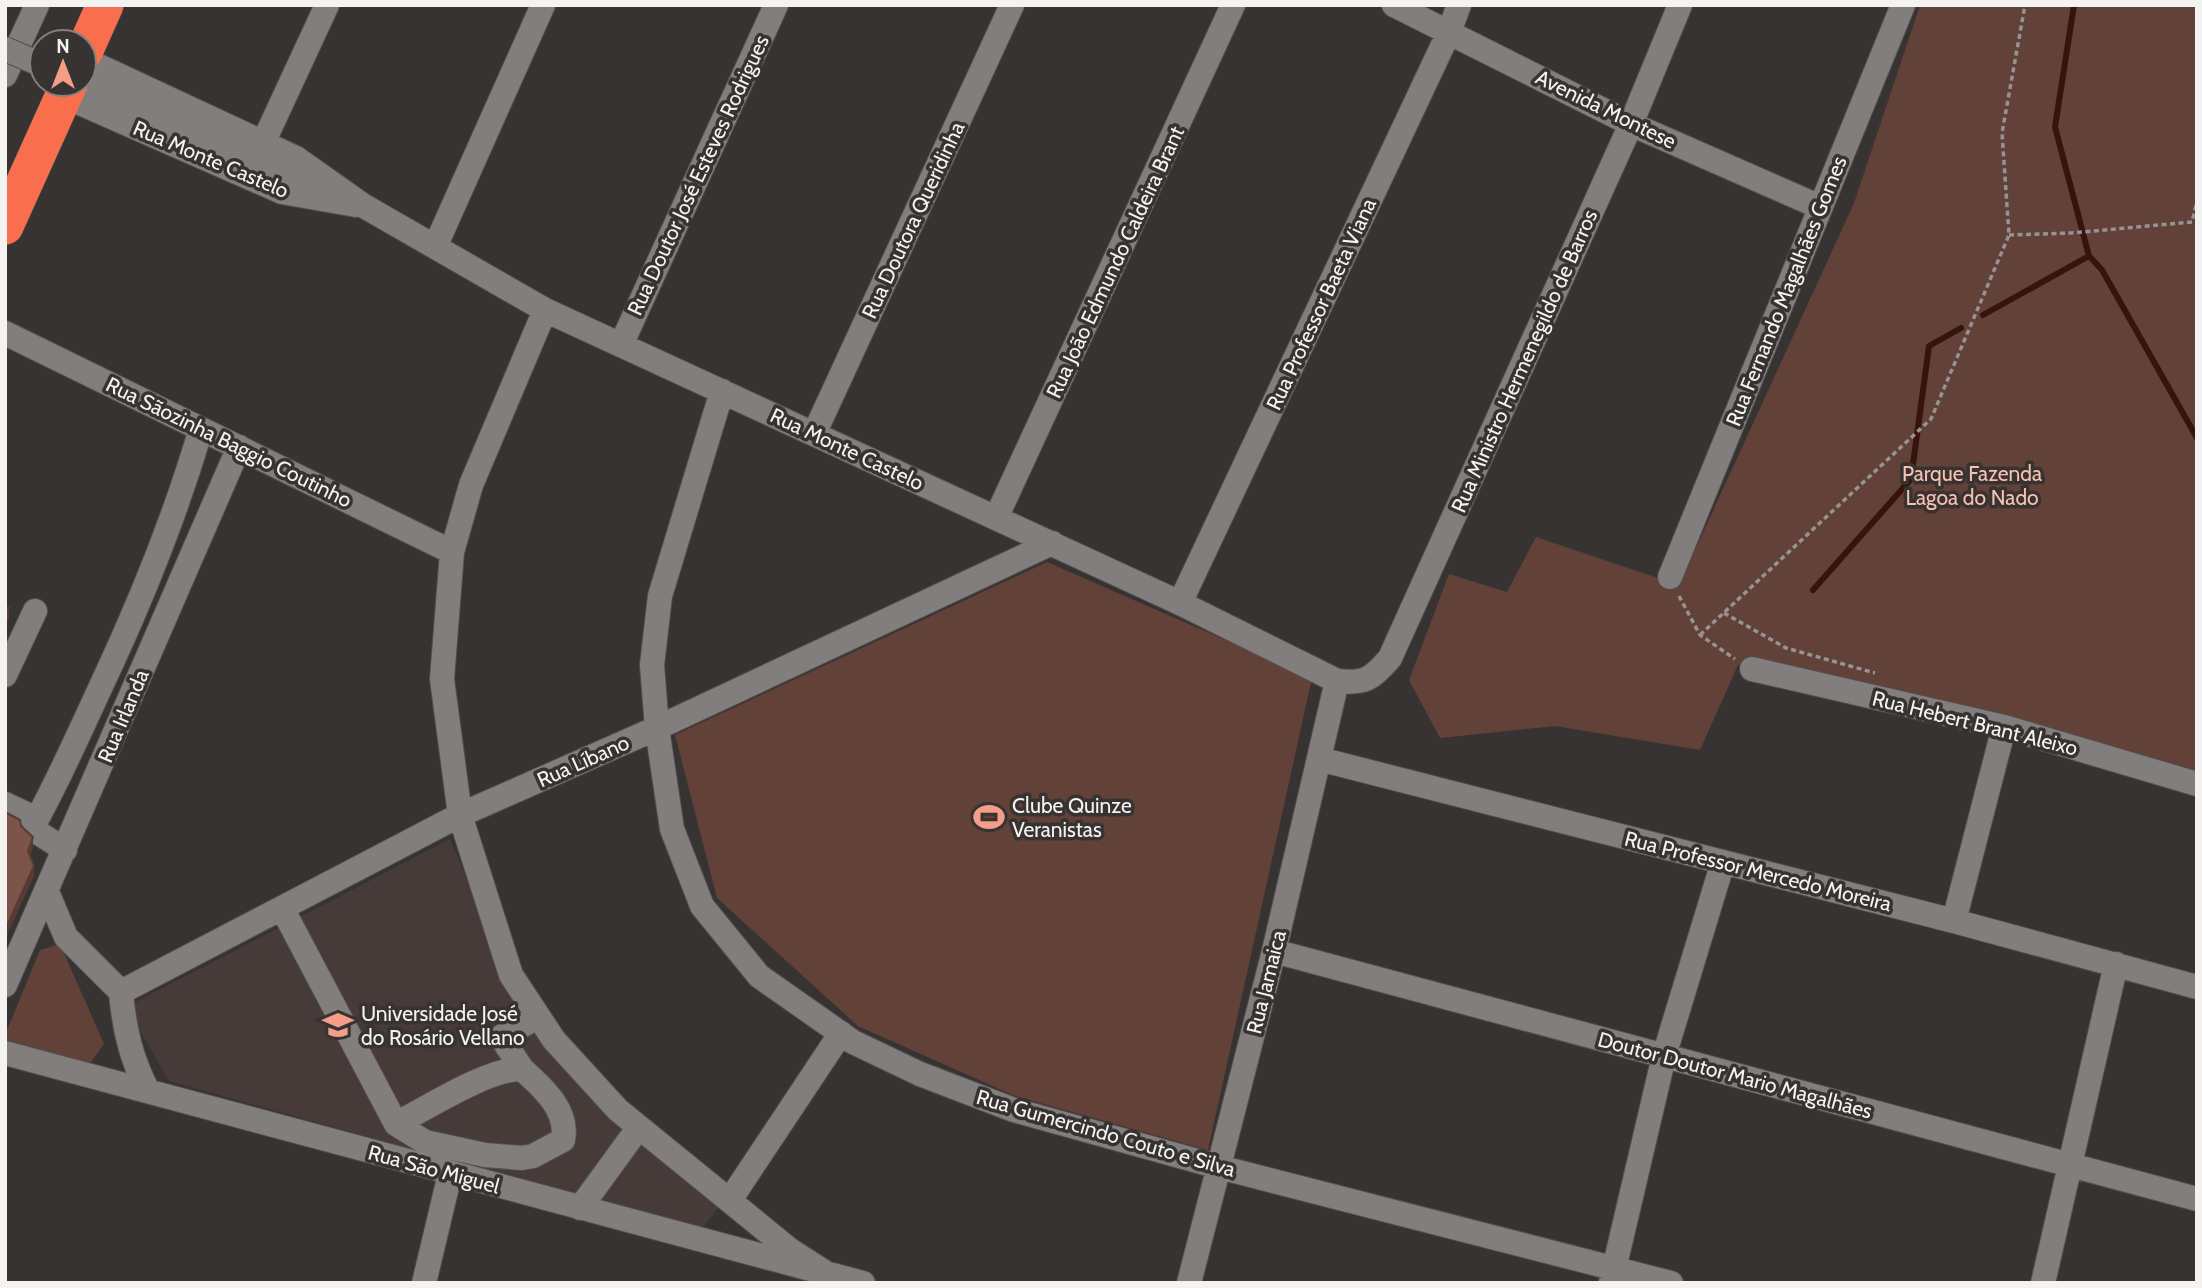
<svg xmlns="http://www.w3.org/2000/svg" width="2202" height="1288" font-family="Cabin,sans-serif">
	<style>
		.built { fill: #463b38 }
		.green { fill: #624139 }
		.lines { fill: none; stroke-linecap: round; stroke-linejoin: round }
		.stream { stroke: #36140b; stroke-width: 6 }
		.minor-casing { stroke: #524f4e; stroke-width: 26 }
		.highway-casing { stroke: #524f4e; stroke-width: 38 }
		.path { stroke: #969392; stroke-width: 3.5; stroke-dasharray: 5 3.5; stroke-linecap: butt }
		.minor { stroke: #827e7d; stroke-width: 24 }
		.highway { stroke: #f96f4d; stroke-width: 37 }
		.minor-bridge-casing { stroke: #524f4e; stroke-width: 26; stroke-linecap: butt }
		.minor-bridge { stroke: #827e7d; stroke-width: 24 }
		.shaded-wall { fill: #583b33 }
		.building { fill: #7d5449; stroke: #583b33; stroke-width: 2 }
		.labels { text-anchor: middle; dominant-baseline: central; stroke-width: 7; stroke-linejoin: round; paint-order: stroke }
		.street-label { font-size: 21px; fill: #f5f3f2; stroke: #373332 }
		.park-label { font-size: 21px; fill: #f9bfb0; stroke: #373332 }
		.poi-label { font-size: 21px; fill: #f5f3f2; stroke: #373332; text-anchor: start }
	</style>
	<rect width="100%" height="100%" fill="#373332"/>
	<path class="built" d="M450 839 511 982 722 1203 701 1230 169 1081 126 1007Z"/>
	<path class="green" d="M1920 5H2197V774L2006 721 1738 665 1700 750 1555 726 1440 738 1409 680 1449 574 1507 592 1536 537 1679 585 1854 203Z
		M1047 562 1312 678 1208 1150 1015 1096 858 1026 717 898 675 735Z
		M60 944 104 1044 86 1069 5 1050V1035L40 950Z"/>
	<g class="lines">
		<path class="stream" d="M2074 5 2055 127 2089 256 2102 270 2197 438
			M1983 315 2089 256
			M1813 590 1911 479 1929 346 1961 328"/>
		<g class="minor-casing">
			<path id="minor" d="M1394 5 1631 124 1820 207
				M84 59 296 158 364 206 545 310 1180 603 1337 681C1365 684 1372 679 1390 658L1631 124 1680 5
				M5 75 37 5
				M83 84 308 184
				M64 96 282 192 356 205
				M263 143 327 5
				M435 247 543 5
				M545 310 471 485 452 552 442 679 460 815 511 975 554 1040 618 1110 790 1250 826 1273
				M5 333 452 552
				M621 345 776 5
				M722 391 660 596 652 665 657 728 672 829 702 906 759 976 853 1042 920 1074 1014 1110 1219 1167 1671 1283
				M814 434 1012 5
				M996 518 1233 5
				M1670 577 1903 5
				M1180 603 1449 32 1459 5
				M1752 669 2004 727 2197 784
				M5 675 35 611
				M1319 759 1954 921 2197 987
				M5 804 37 819
				M65 850 34 830 37 819C61 775 81 729 102 684 142 599 174 520 201 429
				M47 892 66 937 121 992C124 1028 131 1059 148 1091
				M282 908 396 1124 425 1142 485 1155 522 1158 533 1156 563 1140C569 1110 542 1087 522 1069 489 1068 427 1108 396 1124
				M1954 921 2004 727
				M1274 951 2197 1199
				M5 985 239 447
				M121 992 460 815 657 728 1052 543
				M5 1053 863 1283
				M522 1069 501 1037 538 1017
				M730 1200 841 1033
				M580 1208 639 1127
				M1611 1282 1664 1056 1723 862
				M424 1283 450 1174
				M1189 1283 1274 951 1337 681
				M2043 1283 2116 964"/>
		</g>
		<g class="highway-casing">
			<path id="highway" d="M84 52 105 5
				M5 226 69 84"/>
		</g>
		<path class="path" d="M2009 235 2071 233 2192 222 2197 201
			M1679 596 1700 635 1735 659
			M1724 613 1786 648 1875 673
			M1700 635 1931 419 2009 235 2002 133 2025 5"/>
		<use href="#minor" class="minor"/>
		<use href="#highway" class="highway"/>
		<g class="minor-bridge-casing">
			<path id="minor-bridge" d="M5 49 42 65"/>
		</g>
		<use href="#minor-bridge" class="minor-bridge"/>
	</g>
	<path class="shaded-wall" d="M9 608V618L5 626V616Z
		M33 837V847L28 861V851Z
		M34 866V876L5 940V930Z"/>
	<path class="building" d="M5 606 9 608 5 616Z
		M5 812 20 820 21 826 33 837 28 851 34 866 5 930Z"/>
	<defs>
		<g id="stadium-bare" transform="scale(2.415)"><path d="M0-5a6.5 5 0 1 0 0 10a6.5 5 0 1 0 0-10ZM-3.5-1.8h7v3.6h-7Z" fill="#f49e88" stroke="#373332" stroke-width="2.5" paint-order="stroke"/></g>
		<g id="university-bare" transform="scale(2.415)"><path d="M0-5L7-2L0 1L-7-2ZM-4 1L0 2.5L4 1V4Q0 6-4 4Z" fill="#f49e88" stroke="#373332" stroke-width="2.5" paint-order="stroke"/></g>
	</defs>
	<g fill-rule="evenodd">
		<use href="#stadium-bare" x="989" y="817"/>
		<use href="#university-bare" x="338" y="1025"/>
	</g>
	<g class="labels">
		<g class="street-label">
			<text transform="translate(1606 109) rotate(26)">Avenida Montese</text>
			<text transform="translate(211 159) rotate(23)">Rua Monte Castelo</text>
			<text transform="translate(698 175) rotate(-65)">Rua Doutor José Esteves Rodrigues</text>
			<text transform="translate(913 220) rotate(-65)">Rua Doutora Queridinha</text>
			<text transform="translate(1115 262) rotate(-65)">Rua João Edmundo Caldeira Brant</text>
			<text transform="translate(1786 291) rotate(-68)">Rua Fernando Magalhães Gomes</text>
			<text transform="translate(1321 304) rotate(-65)">Rua Professor Baeta Viana</text>
			<text transform="translate(1524 361) rotate(-66)">Rua Ministro Hermenegildo de Barros</text>
			<text transform="translate(229 442) rotate(26)">Rua Sãozinha Baggio Coutinho</text>
			<text transform="translate(847 449) rotate(25)">Rua Monte Castelo</text>
			<text transform="translate(123 716) rotate(-67)">Rua Irlanda</text>
			<text transform="translate(1975 723) rotate(14)">Rua Hebert Brant Aleixo</text>
			<text transform="translate(583 761) rotate(-24)">Rua Líbano</text>
			<text transform="translate(1758 871) rotate(14)">Rua Professor Mercedo Moreira</text>
			<text transform="translate(1266 982) rotate(-76)">Rua Jamaica</text>
			<text transform="translate(1735 1075) rotate(15)">Doutor Doutor Mario Magalhães</text>
			<text transform="translate(1106 1133) rotate(16)">Rua Gumercindo Couto e Silva</text>
			<text transform="translate(434 1169) rotate(15)">Rua São Miguel</text>
		</g>
		<g class="park-label">
			<text x="1972" y="473">Parque Fazenda<tspan x="1972" dy="24">Lagoa do Nado</tspan></text>
		</g>
		<g class="poi-label">
			<text x="1012" y="805">Clube Quinze<tspan x="1012" dy="24">Veranistas</tspan></text>
			<text x="361" y="1013">Universidade José<tspan x="361" dy="24">do Rosário Vellano</tspan></text>
		</g>
	</g>
	<rect width="2202" height="1288" fill="none" stroke="#f5f3f2" stroke-width="14"/>
	<g transform="translate(63 63)"><circle r="33" fill="#373332" stroke="#83807f" stroke-width="2"/>
	<path d="M0-5L12 26L0 18L-12 26Z" fill="#f49e88"/>
	<text y="-10" font-size="19" font-weight="bold" text-anchor="middle" fill="#f5f3f2">N</text>
	</g>
</svg>
